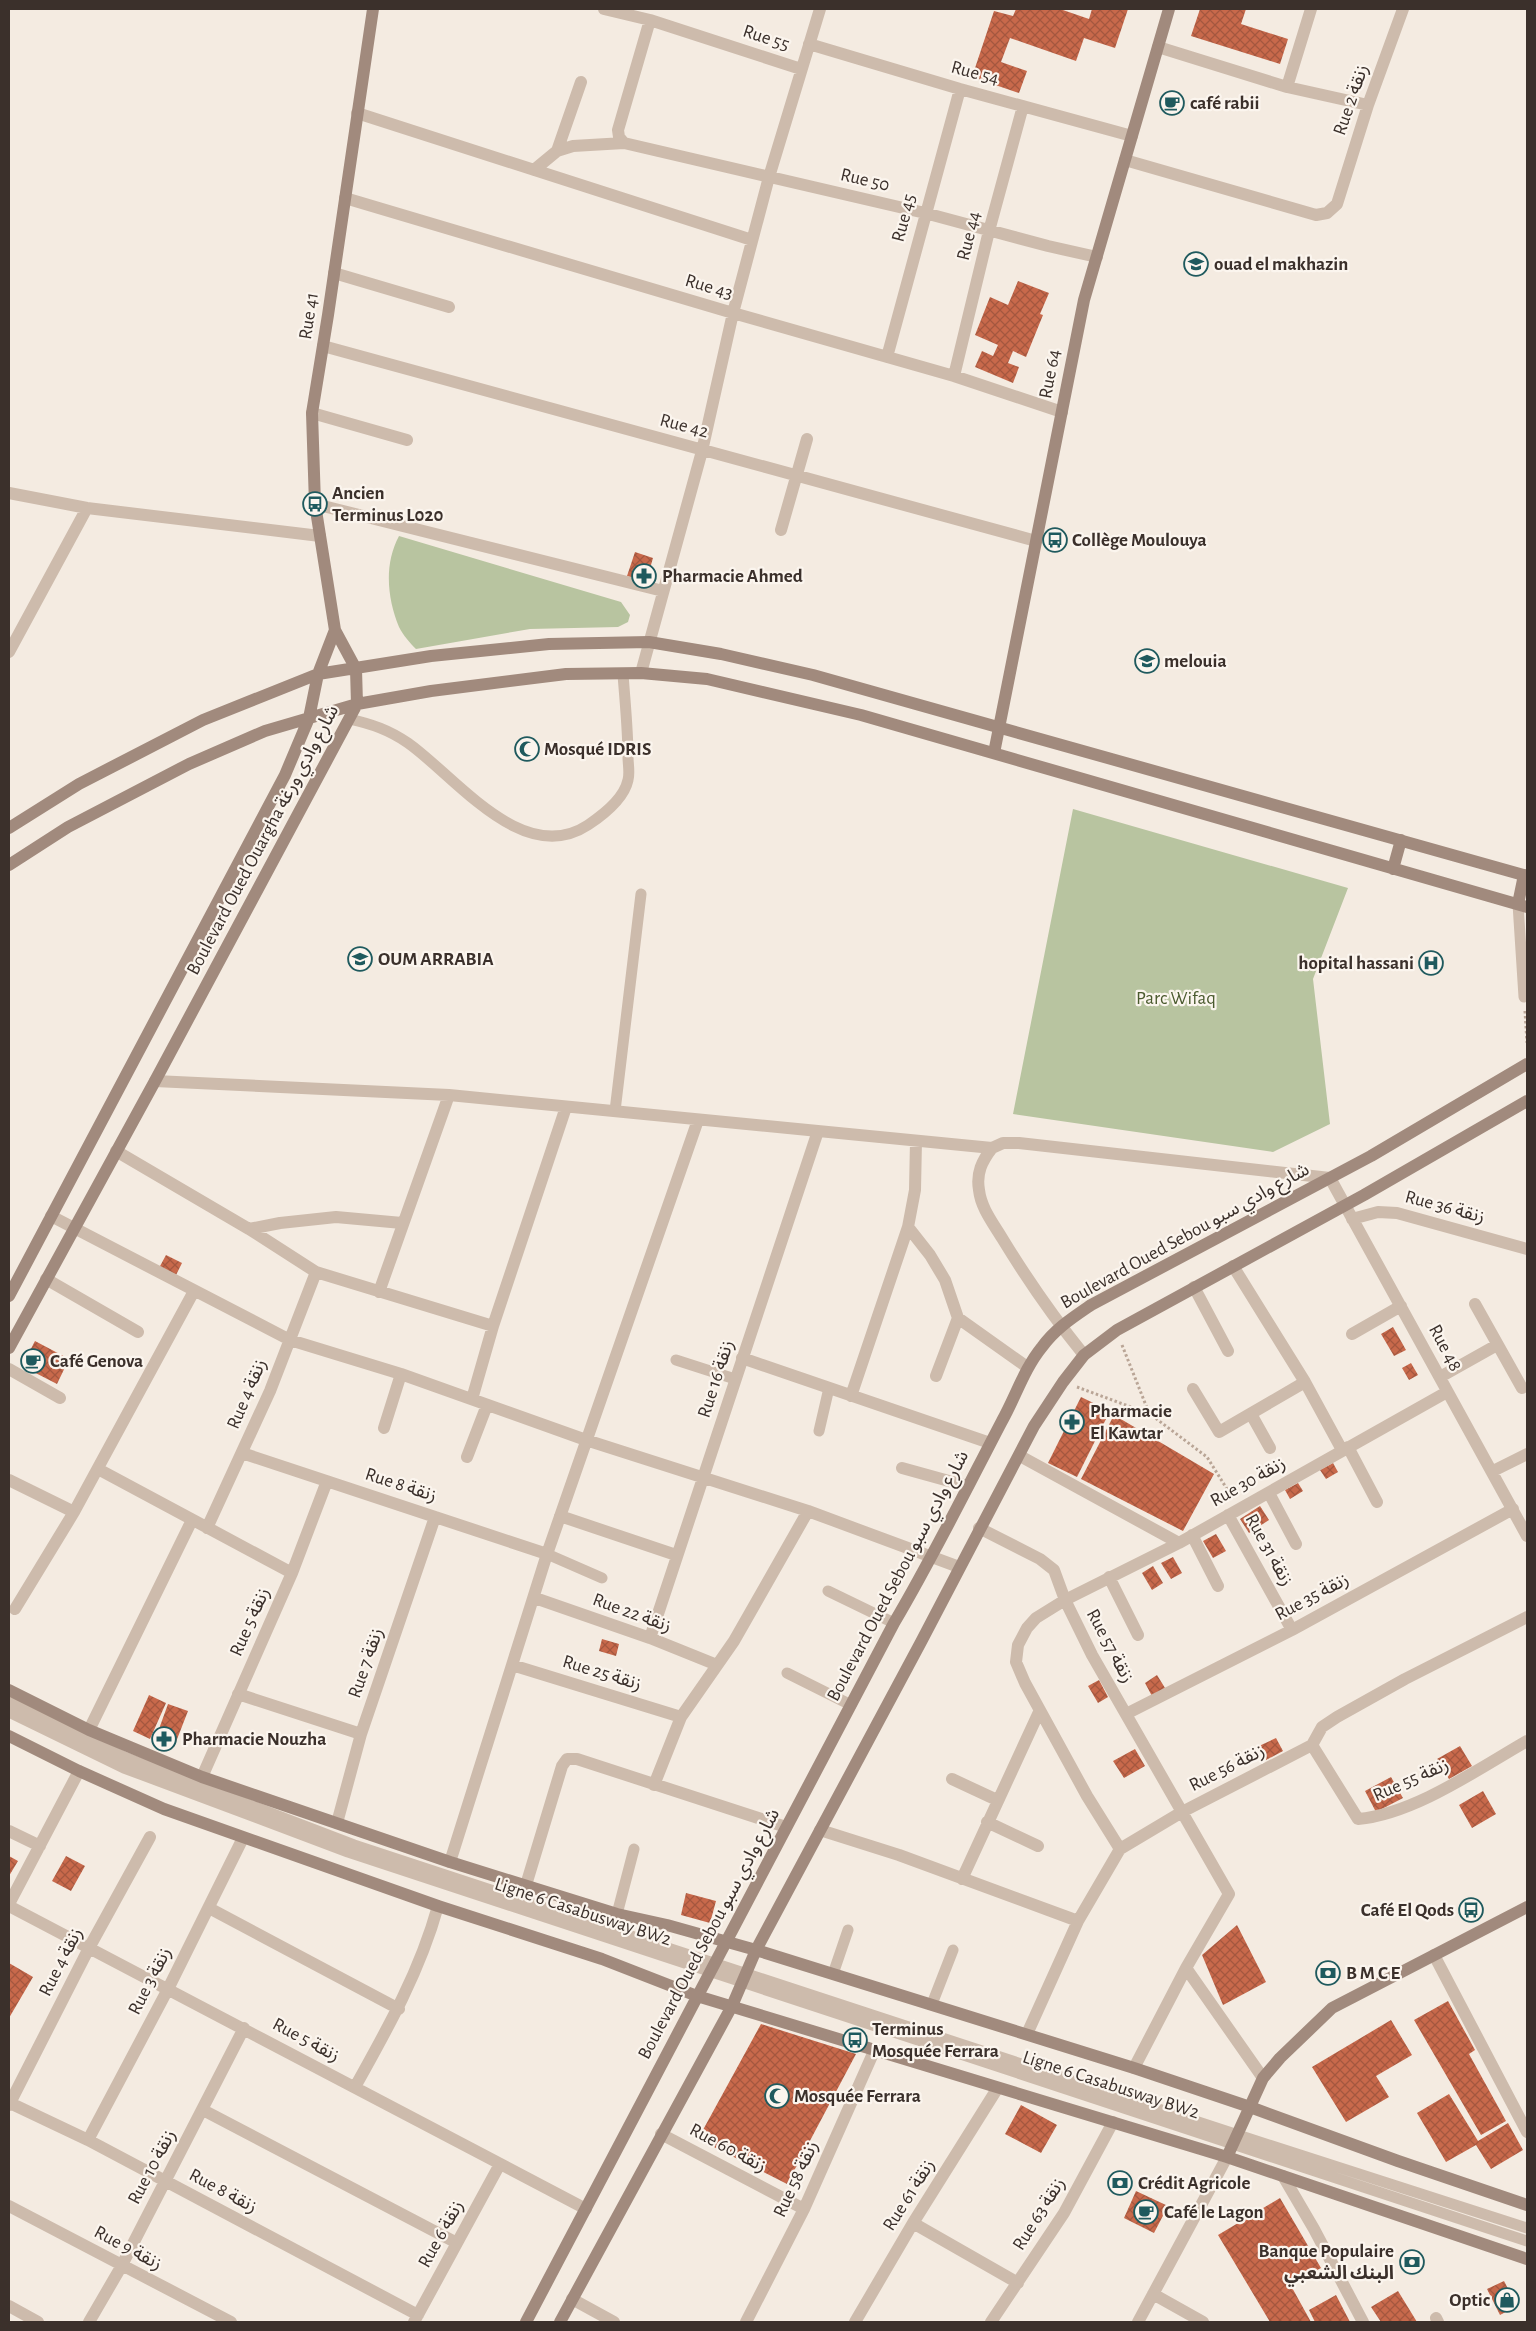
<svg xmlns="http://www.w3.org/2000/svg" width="1536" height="2331" font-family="'Alegreya Sans','Noto Sans Arabic',sans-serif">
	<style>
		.park { fill: #b8c4a0 }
		.building { fill: url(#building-cross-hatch) }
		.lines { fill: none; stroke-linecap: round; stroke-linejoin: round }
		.path { stroke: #b9a596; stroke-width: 3; stroke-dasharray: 2.5 2.5; stroke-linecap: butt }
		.lane { stroke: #cdbbac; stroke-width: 11 }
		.street { stroke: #cdbbac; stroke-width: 12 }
		.secondary { stroke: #a18a7d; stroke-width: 12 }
		.labels { text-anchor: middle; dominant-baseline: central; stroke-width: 4.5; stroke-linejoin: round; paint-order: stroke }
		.street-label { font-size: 19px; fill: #3b302b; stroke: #fbf5ee }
		.poi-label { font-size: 19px; font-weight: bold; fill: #3b302b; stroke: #fbf5ee; text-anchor: start }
		.park-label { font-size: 19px; fill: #4a5a2e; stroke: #fbf5ee }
	</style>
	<defs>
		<pattern id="building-cross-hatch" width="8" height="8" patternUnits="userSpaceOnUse" patternTransform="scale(1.25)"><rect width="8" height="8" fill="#c8694b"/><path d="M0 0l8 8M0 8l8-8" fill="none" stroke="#a4573f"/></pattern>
	</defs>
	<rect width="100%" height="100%" fill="#f4ebe1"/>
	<path class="park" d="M399 536 621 602 630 615 628 622 618 627 530 629 416 649C410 643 403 635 399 627 387 598 384 564 399 536Z
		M1073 809 1348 888 1313 979 1330 1124 1273 1152 1013 1114Z"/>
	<path class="building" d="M1016 9H1060L1089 19 1092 9H1128L1115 48 1084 38 1076 61 1010 38 1001 62 1027 71 1019 93 972 77 994 11 1013 16Z
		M1200 9H1246L1241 24 1288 39 1280 64 1191 36Z
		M1018 281 1049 293 1040 314 1043 315 1026 357 1013 351 1008 363 1019 367 1013 383 975 367 982 351 993 356 998 345 975 335 990 297 1008 305Z
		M635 552 653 558 646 582 627 576Z
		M166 1255 182 1263 175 1277 159 1268Z
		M1393 1327 1406 1350 1394 1356 1381 1334Z
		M35 1341 69 1359 57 1384 22 1366Z
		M1411 1363 1418 1375 1409 1380 1402 1368Z
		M1081 1397 1110 1411 1077 1477 1048 1463Z
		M1114 1415 1214 1474 1183 1531 1081 1479Z
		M1333 1463 1338 1472 1326 1479 1320 1470Z
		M1298 1483 1303 1491 1290 1499 1285 1490Z
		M1260 1506 1269 1520 1249 1533 1240 1519Z
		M1216 1534 1226 1551 1213 1558 1203 1541Z
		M1173 1557 1182 1573 1171 1579 1161 1563Z
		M1153 1566 1163 1583 1152 1590 1142 1573Z
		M602 1639 619 1644 616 1656 599 1651Z
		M1157 1675 1165 1688 1152 1696 1145 1683Z
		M1099 1680 1108 1697 1098 1703 1088 1686Z
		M149 1695 166 1703 150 1739 133 1731Z
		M168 1704 188 1711 174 1747 155 1740Z
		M1276 1738 1283 1751 1266 1760 1259 1746Z
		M1460 1746 1472 1766 1449 1779 1437 1759Z
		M1135 1749 1145 1766 1124 1778 1113 1761Z
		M1391 1777 1403 1798 1376 1812 1365 1791Z
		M1483 1791 1496 1814 1472 1828 1459 1805Z
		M9 1856 18 1861 9 1876Z
		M66 1856 85 1866 71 1891 52 1881Z
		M686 1893 716 1901 710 1923 681 1915Z
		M1237 1925 1266 1982 1223 2005 1202 1955Z
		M9 1963 33 1977 9 2018Z
		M1448 2001 1475 2050 1469 2054 1506 2121 1481 2135 1414 2020Z
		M1391 2020 1412 2055 1376 2076 1389 2097 1346 2122 1312 2067Z
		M761 2024 856 2054 787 2184 698 2139Z
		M1449 2094 1478 2141 1508 2123 1523 2150 1491 2169 1476 2145 1446 2162 1417 2113Z
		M1021 2105 1057 2125 1041 2153 1005 2134Z
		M1136 2191 1168 2206 1154 2233 1124 2218Z
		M1280 2198 1321 2268 1290 2284 1311 2322H1270L1218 2235Z
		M1504 2281 1517 2306 1500 2315 1487 2289Z
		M1398 2291 1417 2322H1381L1371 2307Z
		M1336 2295 1350 2322H1315L1309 2310Z"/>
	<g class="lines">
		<path class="path" d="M1525 1011 1527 1043
			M1122 1345 1149 1413
			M1077 1387 1150 1414 1207 1457 1232 1497"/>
		<path class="lane" d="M349 719C372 724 389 730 408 743 455 776 523 868 588 825 603 815 624 799 628 780 630 773 628 764 628 757 628 730 625 702 623 674
			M1518 904 1524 997
			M615 1111 641 894
			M676 1360 735 1379
			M819 1431 829 1388
			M547 1554 602 1578
			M828 1591 894 1623
			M787 1673 851 1705
			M9 1700 124 1757 354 1845 1238 2135 1527 2228
			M9 1712 124 1768 348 1852 1527 2241
			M617 1914 634 1849
			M833 1974 848 1930
			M932 2004 953 1950"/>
		<path class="street" d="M604 9 650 20 801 69
			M809 44 960 89 1132 136
			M1158 47 1287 87 1368 105
			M1287 87 1311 9
			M357 113 752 240
			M624 143 619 137 618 130 650 20
			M557 151 581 82
			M1125 160 1316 215 1327 213 1337 204 1368 105 1403 9
			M534 170 557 151 573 146 624 143 925 213 1048 246 1097 257
			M345 198 733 313 954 376 1062 412
			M334 273 449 307
			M323 346 1036 541
			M887 357 960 89
			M954 376 989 231 1023 106
			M312 413 407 440
			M9 493 87 508 320 536
			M315 504 663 591
			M781 530 807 439
			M9 652 87 508
			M641 673 702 451 733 313 769 177 820 9
			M155 1081 449 1095 992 1148 1003 1143H1019L1330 1178 1527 1536
			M992 1148C982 1161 976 1173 979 1190 981 1208 993 1223 1002 1238 1027 1279 1054 1318 1084 1355
			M116 1151 249 1229 316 1272 493 1326
			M51 1216 290 1340 401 1374 586 1440 808 1511 959 1567
			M1352 1219 1378 1212 1397 1213 1527 1249
			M908 1227 930 1255 945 1280 958 1318 1027 1367
			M249 1229 280 1223 336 1217 402 1223
			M1233 1266 1305 1382 1342 1450
			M46 1279 138 1332
			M1194 1287 1228 1351
			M379 1292 449 1095
			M1475 1304 1522 1388
			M1352 1334 1401 1306
			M742 1358 990 1443
			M9 1369 60 1398
			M936 1376 958 1318
			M1440 1377 1497 1345
			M1193 1389 1219 1432 1305 1382
			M851 1396 908 1227 915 1190 916 1141
			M472 1399 493 1326 566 1107
			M1251 1414 1270 1448
			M384 1428 401 1374
			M1348 1447 1377 1502
			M242 1453 547 1554
			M1020 1456 1179 1543
			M467 1457 487 1405
			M902 1468 967 1486
			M98 1469 292 1573
			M1493 1471 1527 1454
			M9 1480 74 1512
			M1269 1493 1296 1544
			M1228 1515 1292 1630
			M560 1516 676 1555
			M207 1528 270 1391 316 1272
			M979 1528 1040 1559 1054 1570 1065 1600 1092 1655 1229 1894 1186 1968 1134 2068
			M1192 1535 1218 1586
			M1109 1577 1138 1635
			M535 1598 650 1638 717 1665
			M15 1609 74 1512 194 1291
			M650 1638 818 1131
			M512 1665 681 1717
			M238 1694 361 1734
			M1126 1714 1292 1630 1513 1509
			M89 1730 192 1520
			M1312 1745 1358 1819C1414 1814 1478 1769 1527 1741
			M202 1777 292 1573 327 1481
			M952 1779 997 1800
			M654 1785 681 1717 734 1641 808 1511
			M987 1822 1038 1846
			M337 1823 361 1734 435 1517
			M820 1830 899 1855 1078 1921
			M9 1831 40 1846
			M1120 1849 1087 1796 1025 1683 1016 1662 1018 1645 1027 1628 1036 1618 1065 1600 1179 1543 1447 1392
			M450 1862 547 1554 698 1120
			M962 1879 1039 1712
			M526 1885 562 1766 567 1759H577L786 1827
			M9 1904 79 1771
			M9 1906 586 2209
			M209 1908 399 2009
			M1434 1955 1527 2132
			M1186 1968 1263 2078
			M1027 2034 1078 1921 1120 1849 1182 1812 1312 1745 1322 1727 1337 1717 1405 1679 1527 1617
			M355 2087C388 2028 420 1971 438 1906
			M10 2103 88 2140 418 2315
			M9 2105 89 1948 150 1837
			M203 2110 457 2243
			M661 2134 804 2209
			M88 2140 168 1989 243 1838
			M1283 2176 1314 2229 1363 2322
			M9 2206 231 2322
			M913 2223 1018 2283
			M1153 2294 1203 2322
			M572 2299 614 2322
			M9 2306 38 2322
			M1436 2318 1438 2322
			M89 2322 121 2267 244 2028
			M414 2322 500 2164
			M746 2322 804 2209 875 2049
			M855 2322 913 2223 997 2089
			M991 2322 1064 2213 1113 2122
			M1138 2322 1227 2157"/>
		<path class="secondary" d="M994 753 1084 300 1169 9
			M9 828 79 784 203 720 318 674 431 656 549 644 649 642 721 654 813 675 1527 876
			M9 865 68 827 189 764 265 731 357 704 431 691 566 674 641 673 707 679 861 715 1527 907
			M1393 869 1401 840
			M1518 904 1524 875
			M9 1296 285 775 309 718 318 674 335 630
			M9 1348 155 1081 357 704 356 669 335 630 315 504 312 413 328 315 373 9
			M9 1690 89 1730 202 1777 450 1862 617 1914 667 1925 756 1950 1134 2068 1250 2107 1398 2161 1527 2205
			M9 1736 79 1771 164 1809 438 1906 602 1959 697 1996 1227 2157 1527 2259
			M1227 2157 1263 2078 1280 2058 1332 2008 1527 1907
			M526 2322 894 1623C933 1557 967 1488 1002 1421 1016 1396 1024 1369 1042 1347 1055 1329 1072 1318 1091 1305L1371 1156 1527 1064
			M560 2322 732 2006 756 1950 921 1642 1034 1426 1063 1382 1084 1355 1117 1330 1364 1195 1527 1101"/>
	</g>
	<defs>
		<g id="cafe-ring" transform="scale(1.25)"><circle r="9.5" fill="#fbf5ee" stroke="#1f5a5e" stroke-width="1.5"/><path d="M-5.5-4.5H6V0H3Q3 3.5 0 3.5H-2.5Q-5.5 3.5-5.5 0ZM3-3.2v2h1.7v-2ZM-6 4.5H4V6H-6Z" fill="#1f5a5e"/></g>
		<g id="school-ring" transform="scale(1.25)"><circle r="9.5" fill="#fbf5ee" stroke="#1f5a5e" stroke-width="1.5"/><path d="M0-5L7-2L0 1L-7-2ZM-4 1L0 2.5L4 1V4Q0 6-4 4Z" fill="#1f5a5e"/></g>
		<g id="bus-ring" transform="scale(1.25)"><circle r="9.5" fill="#fbf5ee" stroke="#1f5a5e" stroke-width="1.5"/><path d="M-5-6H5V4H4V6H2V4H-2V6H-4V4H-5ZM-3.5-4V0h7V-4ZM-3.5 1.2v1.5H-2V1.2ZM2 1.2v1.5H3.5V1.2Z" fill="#1f5a5e"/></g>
		<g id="pharmacy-ring" transform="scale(1.25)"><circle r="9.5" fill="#fbf5ee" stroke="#1f5a5e" stroke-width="1.5"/><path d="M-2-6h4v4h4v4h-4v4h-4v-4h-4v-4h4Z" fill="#1f5a5e"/></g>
		<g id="mosque-ring" transform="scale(1.25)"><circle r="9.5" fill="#fbf5ee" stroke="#1f5a5e" stroke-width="1.5"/><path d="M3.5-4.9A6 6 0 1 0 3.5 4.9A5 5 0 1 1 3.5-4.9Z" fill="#1f5a5e"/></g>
		<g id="hospital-ring" transform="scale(1.25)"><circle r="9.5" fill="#fbf5ee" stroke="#1f5a5e" stroke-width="1.5"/><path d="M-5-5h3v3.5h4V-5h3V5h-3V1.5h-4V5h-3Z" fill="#1f5a5e"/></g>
		<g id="bank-ring" transform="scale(1.25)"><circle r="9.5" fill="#fbf5ee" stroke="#1f5a5e" stroke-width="1.5"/><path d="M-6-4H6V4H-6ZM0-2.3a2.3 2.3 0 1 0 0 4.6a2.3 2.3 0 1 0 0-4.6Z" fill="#1f5a5e"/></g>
		<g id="shop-ring" transform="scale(1.25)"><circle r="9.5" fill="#fbf5ee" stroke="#1f5a5e" stroke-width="1.5"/><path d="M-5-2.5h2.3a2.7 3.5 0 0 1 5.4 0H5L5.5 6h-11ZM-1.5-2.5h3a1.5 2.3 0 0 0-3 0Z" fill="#1f5a5e"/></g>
	</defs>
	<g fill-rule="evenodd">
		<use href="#cafe-ring" x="1172" y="103"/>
		<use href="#school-ring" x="1196" y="264"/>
		<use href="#bus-ring" x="315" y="504"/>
		<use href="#bus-ring" x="1055" y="540"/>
		<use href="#pharmacy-ring" x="644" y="576"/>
		<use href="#school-ring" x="1147" y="661"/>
		<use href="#mosque-ring" x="527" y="749"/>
		<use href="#school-ring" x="360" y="959"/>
		<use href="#hospital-ring" x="1431" y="963"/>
		<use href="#cafe-ring" x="33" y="1361"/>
		<use href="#pharmacy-ring" x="1072" y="1422"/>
		<use href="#pharmacy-ring" x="164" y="1739"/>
		<use href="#bus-ring" x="1471" y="1910"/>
		<use href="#bank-ring" x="1328" y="1973"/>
		<use href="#bus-ring" x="855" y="2040"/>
		<use href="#mosque-ring" x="777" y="2096"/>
		<use href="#bank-ring" x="1120" y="2183"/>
		<use href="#cafe-ring" x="1146" y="2212"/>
		<use href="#bank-ring" x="1412" y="2262"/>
		<use href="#shop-ring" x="1507" y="2300"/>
	</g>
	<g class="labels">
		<g class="street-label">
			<text transform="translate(766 38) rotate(18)">Rue 55</text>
			<text transform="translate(975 73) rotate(15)">Rue 54</text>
			<text transform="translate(1351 100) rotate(-71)">Rue 2 زنقة</text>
			<text transform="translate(865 180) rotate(13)">Rue 50</text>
			<text transform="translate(904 218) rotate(-75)">Rue 45</text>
			<text transform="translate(969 236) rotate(-76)">Rue 44</text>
			<text transform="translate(709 287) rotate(17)">Rue 43</text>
			<text transform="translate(309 316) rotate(-81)">Rue 41</text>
			<text transform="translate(1050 374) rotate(-79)">Rue 64</text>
			<text transform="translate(684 426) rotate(15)">Rue 42</text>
			<text transform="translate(263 840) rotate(-62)">Boulevard Oued Ouargha شارع وادي ورغة</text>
			<text transform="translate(1445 1207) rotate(15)">Rue 36 زنقة</text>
			<text transform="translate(1185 1236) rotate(-29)">Boulevard Oued Sebou شارع وادي سبو</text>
			<text transform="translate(1445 1348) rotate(62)">Rue 48</text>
			<text transform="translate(716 1379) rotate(-72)">Rue 16 زنقة</text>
			<text transform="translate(247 1394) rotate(-67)">Rue 4 زنقة</text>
			<text transform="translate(1248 1482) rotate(-29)">Rue 30 زنقة</text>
			<text transform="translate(401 1485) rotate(18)">Rue 8 زنقة</text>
			<text transform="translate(1269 1550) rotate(61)">Rue 31 زنقة</text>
			<text transform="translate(898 1576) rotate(-62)">Boulevard Oued Sebou شارع وادي سبو</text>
			<text transform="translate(1312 1597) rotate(-28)">Rue 35 زنقة</text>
			<text transform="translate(632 1613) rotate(20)">Rue 22 زنقة</text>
			<text transform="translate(250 1622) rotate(-66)">Rue 5 زنقة</text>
			<text transform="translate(1110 1646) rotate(62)">Rue 57 زنقة</text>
			<text transform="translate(366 1663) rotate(-71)">Rue 7 زنقة</text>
			<text transform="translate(602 1673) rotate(17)">Rue 25 زنقة</text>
			<text transform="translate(1227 1768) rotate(-27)">Rue 56 زنقة</text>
			<text transform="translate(1411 1780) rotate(-24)">Rue 55 زنقة</text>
			<text transform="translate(583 1912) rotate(18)">Ligne 6 Casabusway BW2</text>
			<text transform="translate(709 1934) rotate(-62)">Boulevard Oued Sebou شارع وادي سبو</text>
			<text transform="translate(61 1962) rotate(-63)">Rue 4 زنقة</text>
			<text transform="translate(150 1981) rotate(-63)">Rue 3 زنقة</text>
			<text transform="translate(306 2040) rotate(28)">Rue 5 زنقة</text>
			<text transform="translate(1111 2085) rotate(18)">Ligne 6 Casabusway BW2</text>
			<text transform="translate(728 2148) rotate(28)">Rue 60 زنقة</text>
			<text transform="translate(152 2167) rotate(-62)">Rue 10 زنقة</text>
			<text transform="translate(796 2179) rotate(-65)">Rue 58 زنقة</text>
			<text transform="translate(223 2191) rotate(28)">Rue 8 زنقة</text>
			<text transform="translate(909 2195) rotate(-58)">Rue 61 زنقة</text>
			<text transform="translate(1039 2214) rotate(-58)">Rue 63 زنقة</text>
			<text transform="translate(441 2234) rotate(-61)">Rue 6 زنقة</text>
			<text transform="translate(128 2248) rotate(28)">Rue 9 زنقة</text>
		</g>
		<g class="poi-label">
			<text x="1190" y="103">café rabii</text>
			<text x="1214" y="264">ouad el makhazin</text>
			<text x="332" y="493">Ancien<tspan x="332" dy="22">Terminus L020</tspan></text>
			<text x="1072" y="540">Collège Moulouya</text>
			<text x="662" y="576">Pharmacie Ahmed</text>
			<text x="1164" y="661">melouia</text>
			<text x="544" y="749">Mosqué IDRIS</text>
			<text x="378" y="959">OUM ARRABIA</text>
			<text x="1414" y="963" text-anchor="end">hopital hassani</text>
			<text x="50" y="1361">Café Genova</text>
			<text x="1090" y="1411">Pharmacie<tspan x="1090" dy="22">El Kawtar</tspan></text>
			<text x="182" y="1739">Pharmacie Nouzha</text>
			<text x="1454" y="1910" text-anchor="end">Café El Qods</text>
			<text x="1346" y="1973">B M C E</text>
			<text x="872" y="2029">Terminus<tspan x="872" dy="22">Mosquée Ferrara</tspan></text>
			<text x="794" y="2096">Mosquée Ferrara</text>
			<text x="1138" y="2183">Crédit Agricole</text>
			<text x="1164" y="2212">Café le Lagon</text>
			<text x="1394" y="2251" text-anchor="end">Banque Populaire<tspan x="1394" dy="22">البنك الشعبي</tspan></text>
			<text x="1490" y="2300" text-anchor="end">Optic</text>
		</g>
		<g class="park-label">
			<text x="1176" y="998">Parc Wifaq</text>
		</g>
	</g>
	<rect width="1536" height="2331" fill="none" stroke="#3b302b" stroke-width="20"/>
</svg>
